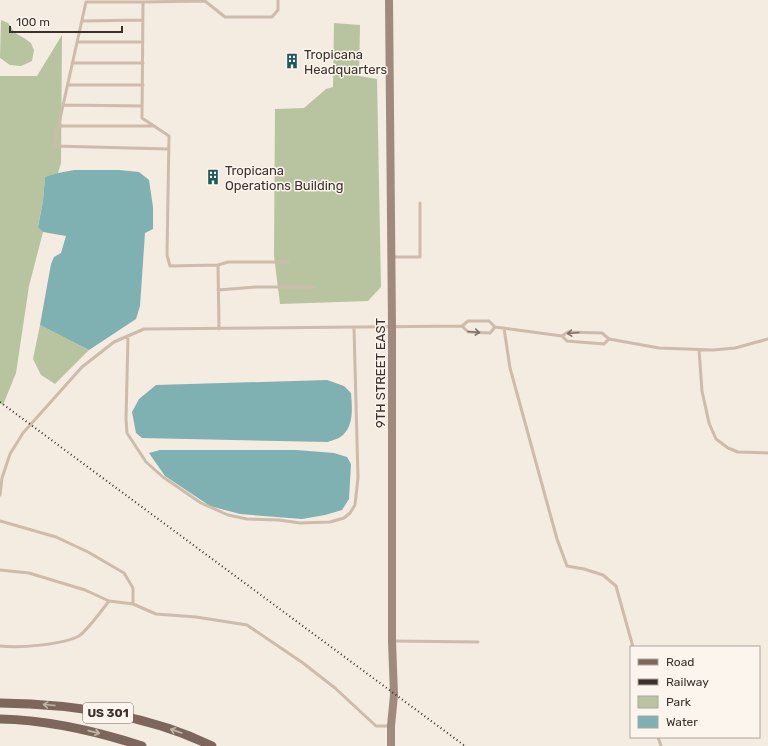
<svg xmlns="http://www.w3.org/2000/svg" width="768" height="746" font-family="Rubik,sans-serif">
	<style>
		.green { fill: #b8c4a0 }
		.water { fill: #7fb0b2 }
		.lines { fill: none; stroke-linecap: round; stroke-linejoin: round }
		.lane { stroke: #cdbbac; stroke-width: 3 }
		.secondary { stroke: #a18a7d; stroke-width: 8 }
		.primary { stroke: #7d675c; stroke-width: 9 }
		.rail { stroke: #3b302b; stroke-width: 2; stroke-dasharray: 1 3; stroke-linecap: butt }
		.oneway { stroke: #7d6f65 }
		.oneway2 { stroke: #c2b5ac }
		.labels { text-anchor: middle; dominant-baseline: central; stroke-width: 3; stroke-linejoin: round; paint-order: stroke }
		.shield { fill: #fbf5ee; stroke: #756b66; stroke-width: 1 }
		.shield-label { font-size: 12px; font-weight: bold; fill: #3b302b }
		.poi-label { font-size: 13px; fill: #3b302b; stroke: #fbf5ee; text-anchor: start }
		.street-label { font-size: 13px; fill: #3b302b; stroke: #fbf5ee }
	</style>
	<rect width="100%" height="100%" fill="#f4ebe1"/>
	<path class="green" d="M1 20 8 23 15 33 24 38 31 43 34 50 32 61 21 66 10 65 0 58Z
		M334 23 360 25 359 76 377 79 381 287 368 301 280 304 274 256 275 109 304 108 326 89 333 87Z
		M62 35 61 163 58 173 45 178 43 201 38 226 43 232 29 286 16 373 3 405 0 403V76H37Z
		M40 325 89 350 55 384 41 375 33 359Z"/>
	<path class="water" d="M74 170H119L139 172 149 180 153 207V229L145 233 140 306 136 319 89 350 40 325 51 264 54 257 61 253 66 236 43 232 38 227 43 201 45 177 58 173Z
		M327 380 344 386 351 393C352 407 354 425 343 435 339 439 332 440 328 442L142 438 136 433 132 412 139 399 156 385Z
		M160 450H296L334 453 347 457 351 464 349 499 342 510 325 515 302 519 240 514 210 506 165 476 149 453Z"/>
	<g class="lines">
		<path class="lane" d="M143 2H86L54 146 168 149
			M82 21 143 20
			M77 42H143
			M72 63H143
			M68 85H143
			M63 105 142 106
			M58 126H154
			M392 257H420V203
			M218 265 228 262H288
			M218 290 256 287H315
			M495 327 490 333 468 332 462 326 468 321H489L495 327 562 336
			M504 328 510 368 557 539 567 566 584 569 603 575 616 586 633 647
			M219 329 218 265 170 266 167 255 169 136 142 118 143 2 205 1 225 17H272L278 10V0
			M128 336 126 419 127 433 146 462 163 477 201 503 228 515 247 519 279 520 300 523 330 522 344 518 350 513 355 505 358 478 354 328
			M609 339 604 344 567 341 562 336 568 332 602 333 609 339 659 348 713 350 735 348 768 339
			M699 350 702 391 709 423 716 439 728 448 738 452 768 453
			M0 495 2 478 10 454 23 433 82 367 114 342 144 329 462 326
			M0 521 56 537 88 552 124 573 133 588V604
			M0 570 29 573 85 590 109 601 133 604 156 614 196 617 247 625 303 663 335 688 376 726H391
			M393 641 478 642
			M0 646C19 648 62 645 79 636 86 631 103 609 109 601
			M658 737 661 746"/>
		<path class="secondary" d="M389 0 392 327V641L394 695 391 726V746"/>
		<path class="primary" d="M0 703C73 704 146 714 212 746
			M0 719C48 720 96 731 142 746"/>
		<path class="rail" d="M0 402 465 746"/>
	</g>
	<defs><path id="oneway-shaft" d="M-6 0H5M1.5-3L5.5 0L1.5 3" fill="none" stroke-width="1.6" stroke-linecap="round" stroke-linejoin="round"/></defs>
	<g class="oneway">
		<use href="#oneway-shaft" transform="translate(474 332) rotate(5)"/>
		<use href="#oneway-shaft" transform="translate(573 333) rotate(175)"/>
	</g>
	<g class="oneway2">
		<use href="#oneway-shaft" transform="translate(49 705) rotate(-175)"/>
		<use href="#oneway-shaft" transform="translate(176 731) rotate(-161)"/>
		<use href="#oneway-shaft" transform="translate(94 732) rotate(13)"/>
	</g>
	<defs>
		<g id="building-bare" transform="scale(1.2)"><path d="M-4-6H4V6H1V3H-1V6H-4ZM-2.5-4.3h1.7v1.8h-1.7ZM.8-4.3h1.7v1.8H.8ZM-2.5-1h1.7V.8h-1.7ZM.8-1h1.7V.8H.8Z" fill="#1f5a5e" stroke="#fbf5ee" stroke-width="2.5" paint-order="stroke"/></g>
	</defs>
	<g fill-rule="evenodd">
		<use href="#building-bare" x="292" y="61"/>
		<use href="#building-bare" x="213" y="177"/>
	</g>
	<g class="labels">
		<rect class="shield" x="83" y="703" width="50" height="20" rx="3"/>
		<g class="shield-label">
			<text x="108" y="713">US 301</text>
		</g>
		<g class="poi-label">
			<text x="304" y="54">Tropicana<tspan x="304" dy="15">Headquarters</tspan></text>
			<text x="225" y="170">Tropicana<tspan x="225" dy="15">Operations Building</tspan></text>
		</g>
		<g class="street-label">
			<text transform="translate(380 373) rotate(-90)">9TH STREET EAST</text>
		</g>
	</g>
	<rect x="630" y="646" width="130" height="92" fill="#fbf5ee" stroke="#aea6a0"/>
	<rect x="638" y="659" width="20" height="6" fill="#7d675c" stroke="#aea6a0"/>
	<text x="666" y="666" font-size="12" fill="#3b302b">Road</text>
	<rect x="638" y="679" width="20" height="6" fill="#3b302b" stroke="#aea6a0"/>
	<text x="666" y="686" font-size="12" fill="#3b302b">Railway</text>
	<rect x="638" y="696" width="20" height="12" fill="#b8c4a0" stroke="#aea6a0"/>
	<text x="666" y="706" font-size="12" fill="#3b302b">Park</text>
	<rect x="638" y="716" width="20" height="12" fill="#7fb0b2" stroke="#aea6a0"/>
	<text x="666" y="726" font-size="12" fill="#3b302b">Water</text>
	<path d="M10 26v6h112v-6" fill="none" stroke="#3b302b" stroke-width="2"/>
	<text x="16" y="26" font-size="12" fill="#3b302b" stroke="#fbf5ee" stroke-width="3" paint-order="stroke">100 m</text>
</svg>
